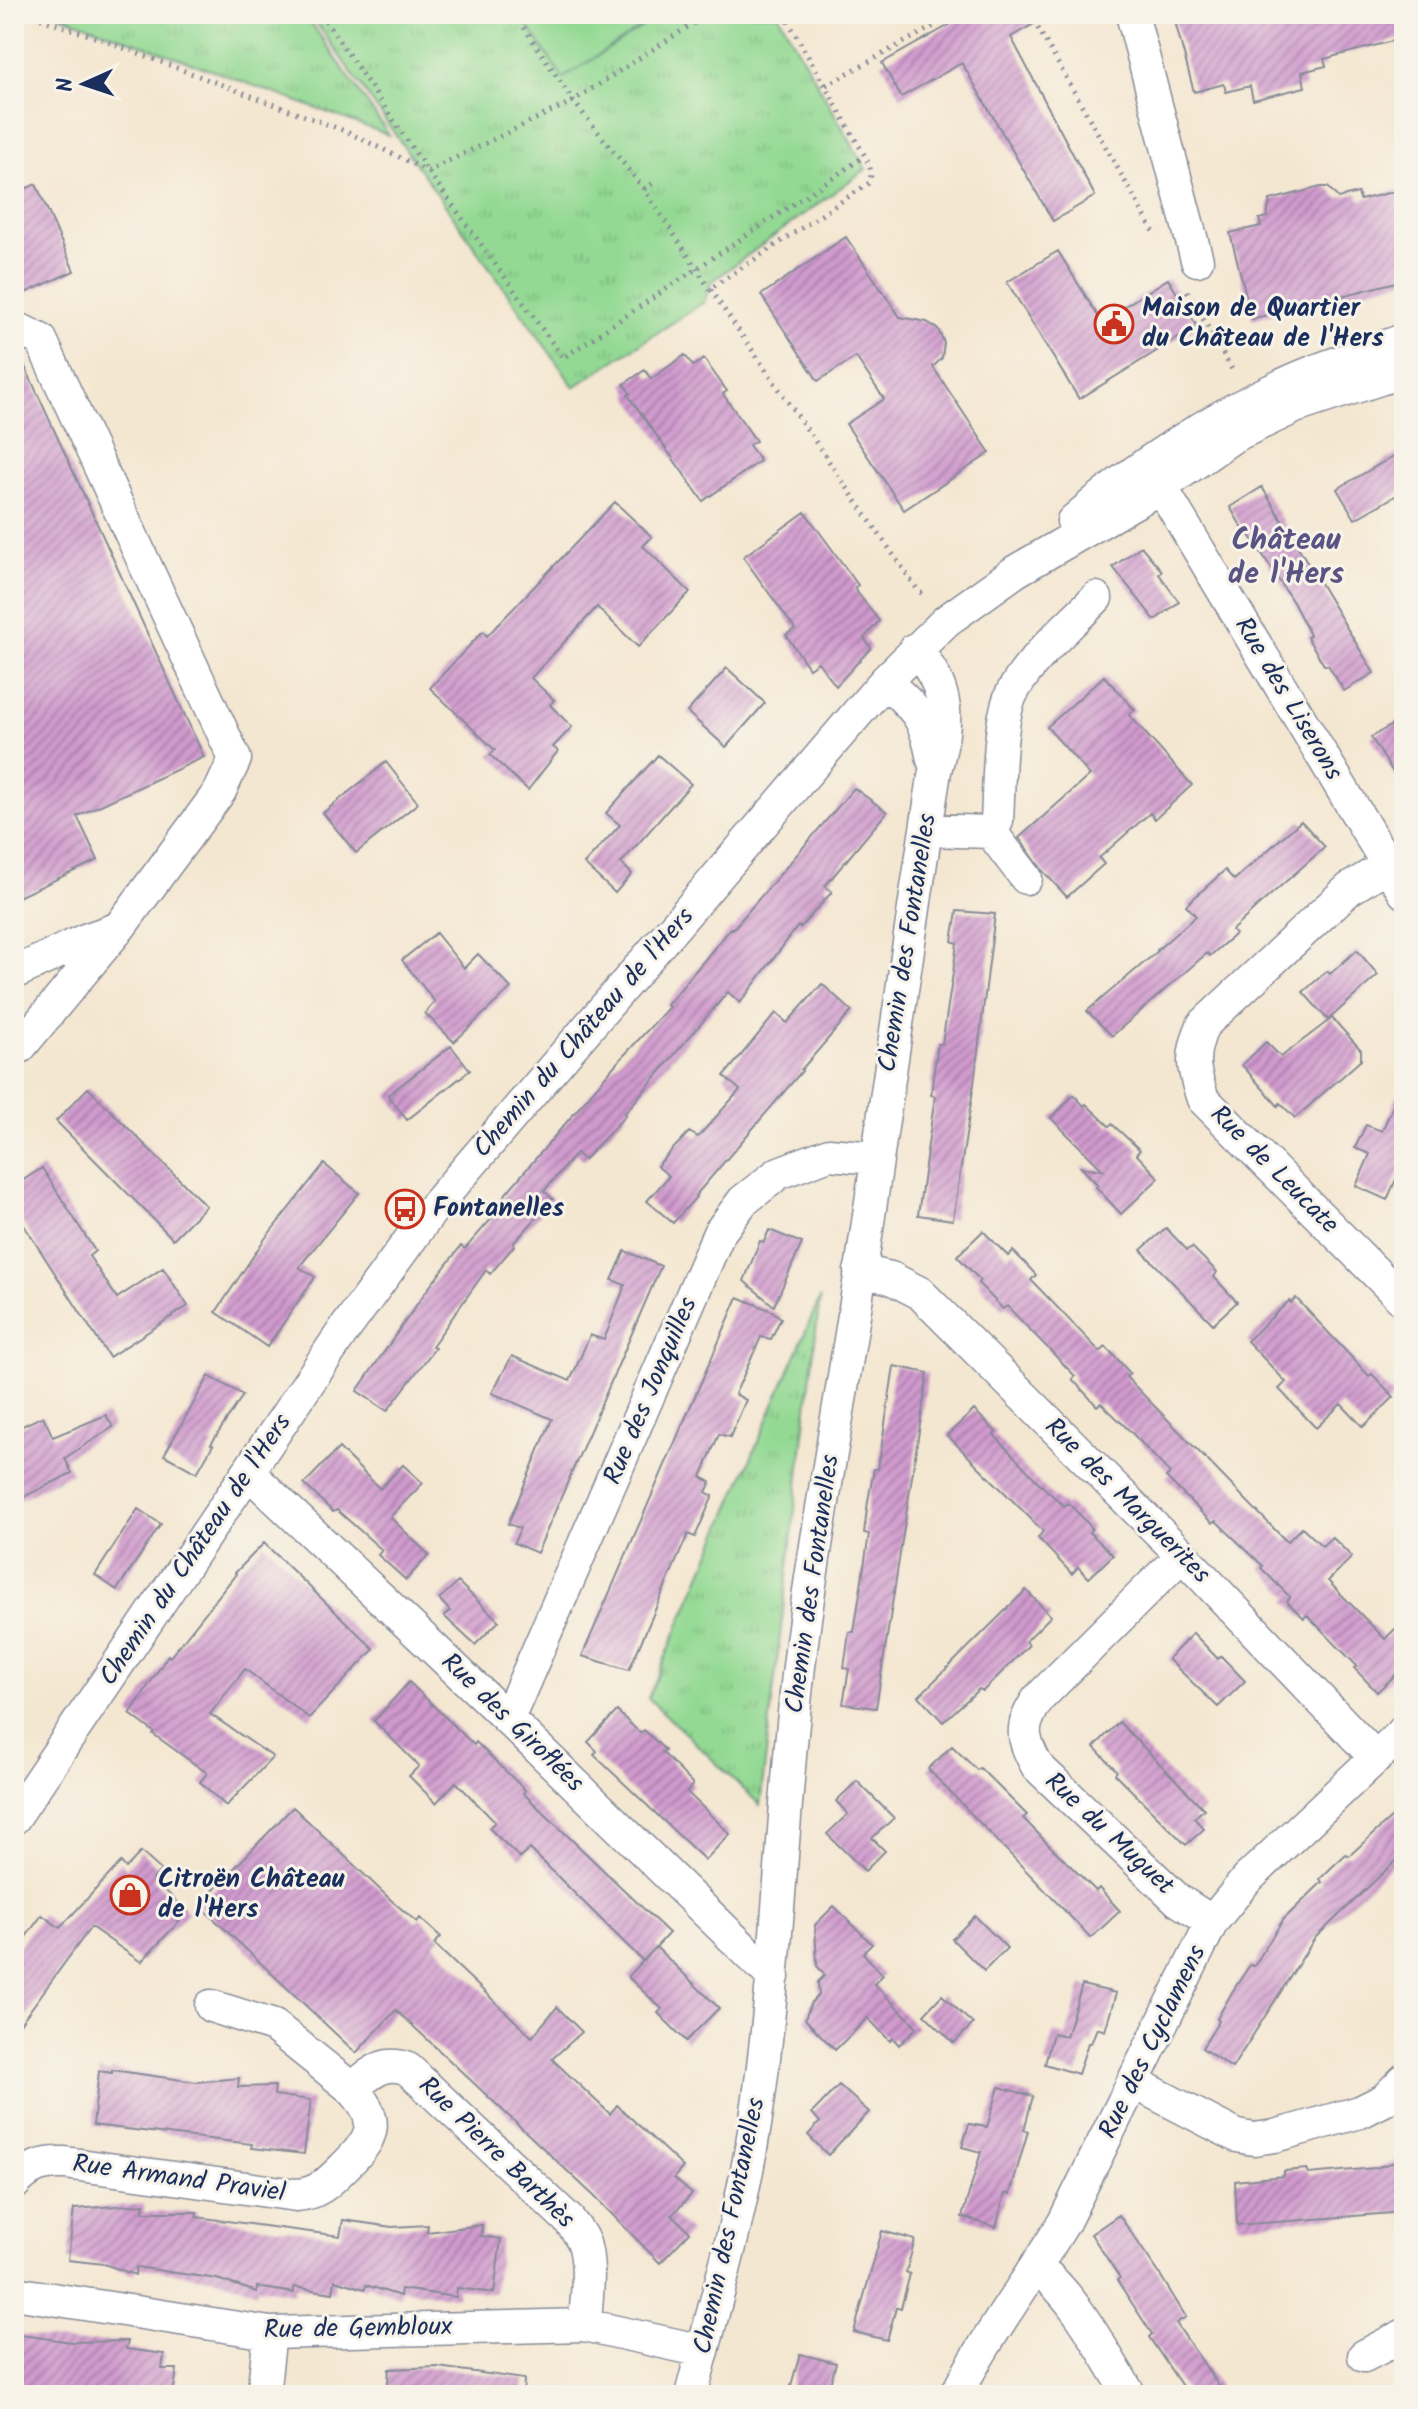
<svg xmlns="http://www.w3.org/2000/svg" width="1418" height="2409" font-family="Kalam,sans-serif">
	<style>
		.park { fill: url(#park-tufts); stroke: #578478; stroke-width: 2 }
		.garden { fill: #93d993; stroke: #578478; stroke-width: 2 }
		.building { fill: url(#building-hatch) }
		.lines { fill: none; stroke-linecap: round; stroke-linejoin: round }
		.minor-casing { stroke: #888b98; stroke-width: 35 }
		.path { stroke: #888b98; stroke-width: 5; stroke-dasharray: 2 6; stroke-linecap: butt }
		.minor { stroke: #fff; stroke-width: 32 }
		.labels { text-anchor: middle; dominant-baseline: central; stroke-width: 6; stroke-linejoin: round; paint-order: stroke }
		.poi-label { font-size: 26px; font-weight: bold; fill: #1b2f5e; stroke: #f7f3e8; text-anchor: start }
		.street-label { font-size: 26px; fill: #1b2f5e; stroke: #f7f3e8 }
		.quarter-label { font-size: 30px; font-weight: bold; fill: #5a5485; stroke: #f7f3e8 }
	</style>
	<defs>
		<pattern id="park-tufts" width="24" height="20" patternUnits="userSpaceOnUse" patternTransform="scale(2)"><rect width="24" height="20" fill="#93d993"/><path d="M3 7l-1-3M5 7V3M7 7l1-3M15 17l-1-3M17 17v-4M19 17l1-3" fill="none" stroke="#7ebb81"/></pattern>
		<pattern id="building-hatch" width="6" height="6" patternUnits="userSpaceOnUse" patternTransform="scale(2)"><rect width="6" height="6" fill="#d09acd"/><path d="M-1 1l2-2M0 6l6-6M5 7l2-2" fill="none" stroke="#a87eaa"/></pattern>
	</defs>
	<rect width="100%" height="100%" fill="#f7f3e8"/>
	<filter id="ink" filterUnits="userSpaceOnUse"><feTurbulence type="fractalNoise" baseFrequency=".0125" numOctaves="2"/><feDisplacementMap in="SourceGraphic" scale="16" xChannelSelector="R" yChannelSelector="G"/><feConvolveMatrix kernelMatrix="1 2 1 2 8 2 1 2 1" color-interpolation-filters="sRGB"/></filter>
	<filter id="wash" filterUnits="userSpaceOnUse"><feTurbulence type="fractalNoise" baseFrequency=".006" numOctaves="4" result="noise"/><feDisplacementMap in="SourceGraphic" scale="32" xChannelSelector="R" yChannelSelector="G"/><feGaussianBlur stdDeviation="1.8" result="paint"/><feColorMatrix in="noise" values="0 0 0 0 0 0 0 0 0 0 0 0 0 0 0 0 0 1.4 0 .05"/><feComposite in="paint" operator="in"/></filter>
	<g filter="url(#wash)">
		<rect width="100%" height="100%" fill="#f4e7d1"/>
		<path class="park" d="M57 14H305L389 135Z
			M310 14H520L563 78 661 14H778L866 169 711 282 704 302 574 387Z
			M820 1298 760 1805 648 1698Z"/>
		<path class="garden" d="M520 14H661L563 78Z"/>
		<g id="blocks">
			<path class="building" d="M969 14H1051L1011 37 1095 196 1053 221 962 63 901 97 882 63Z
				M1173 14H1404V38L1324 59 1326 66 1302 72 1305 87 1253 100 1250 86 1226 92 1224 84 1194 92Z
				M36 184 74 271 14 298V194Z
				M1321 187H1328L1338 198 1358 193 1360 200 1404 189V280L1252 319 1230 233 1261 226 1259 219 1267 217 1270 200Z
				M846 237 900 317 927 322 938 329 944 343 942 358 933 367 990 453 904 510 846 424 884 399 856 357 818 381 761 295Z
				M1058 251 1101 321 1168 279 1197 326 1079 399 1007 282Z
				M14 348 17 349 204 757 77 816 98 860 14 899Z
				M685 355 693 366 704 359 727 391 723 394 756 441 749 445 760 461 703 501 628 395 630 393 624 384 645 370 651 379Z
				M1404 450V491L1355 519 1337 489Z
				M1262 487 1374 673 1344 691 1328 665H1324L1307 637 1310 635 1294 604 1250 535 1247 536 1230 507Z
				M615 502 652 537 643 546 690 592 638 647 597 607 531 678 554 700 550 705 572 727 553 747 558 751 528 790 490 755 495 750 430 688 483 631 487 636Z
				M805 512 858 585 854 588 879 621 864 638 871 648 836 686 818 662 809 668 786 635 795 629 743 557Z
				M1141 546 1162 571 1159 574 1179 602 1155 620 1113 567Z
				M727 668 765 703 726 747 687 712Z
				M1104 676 1135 710 1129 715 1192 785 1155 819 1150 813 1099 858 1104 864 1067 897 1043 871 1019 838 1090 775 1047 727Z
				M1404 718V790L1371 737Z
				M658 755 691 784 621 863 632 874 615 893 584 864 620 825 606 813Z
				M386 762 418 803 356 853 323 813Z
				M854 788 887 812 825 886 832 892 800 928 798 926 740 1003 728 992 624 1114 626 1115 584 1160 576 1153 544 1191 553 1199 513 1244 514 1246 490 1274 486 1270 432 1346 435 1348 387 1411 357 1391 424 1294 461 1246 465 1249 507 1201 503 1197 615 1065 669 1007 667 1005 731 928 733 929Z
				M1301 821 1325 847 1258 906 1232 930 1235 934 1210 956 1207 953 1112 1036 1087 1011 1158 951 1157 950 1196 916 1186 905 1225 870 1234 880Z
				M957 911 995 914 974 1083 953 1220 918 1215 935 1096 931 1095 933 1077 938 1044H942L952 980 957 943 952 941Z
				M436 933 464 968 478 954 511 988 454 1042 425 1013 435 1002 402 960Z
				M1357 950 1378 975 1328 1020 1303 992 1327 971 1330 974Z
				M822 984 852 1011 801 1070 802 1071 695 1196 696 1197 673 1223 647 1201 669 1176 657 1166 689 1132 698 1137 740 1090 724 1076 776 1013 787 1023Z
				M1332 1018 1361 1050V1060L1295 1118 1280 1103 1278 1106 1242 1065 1266 1042 1281 1057Z
				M451 1046 470 1070 407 1120 388 1095Z
				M1404 1081V1161L1387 1200 1356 1186 1370 1154 1355 1148 1366 1125 1382 1131Z
				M88 1088 206 1206 173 1239 56 1121Z
				M1074 1095 1084 1106 1086 1104 1109 1126 1112 1124 1140 1150 1136 1154 1159 1178 1121 1214 1096 1187 1098 1185 1081 1167 1103 1170 1051 1118Z
				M324 1164 359 1193 299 1267 315 1277 267 1347 216 1312 264 1240Z
				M42 1168 95 1251 89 1256 117 1298 163 1268 188 1306 109 1357 14 1210V1186Z
				M1166 1228 1187 1250 1192 1247 1217 1272 1214 1277 1237 1302 1213 1324 1141 1250Z
				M769 1230 802 1243 774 1306 744 1281 760 1241 764 1242Z
				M983 1231 1008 1256 1013 1251 1024 1262 1036 1275 1031 1280 1100 1352 1106 1347 1130 1373 1126 1377 1287 1542 1302 1527 1322 1546 1332 1537 1352 1557 1328 1581 1385 1639 1404 1620V1667L1377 1692 1354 1668 1357 1666 1307 1615 1304 1618 1286 1601 1290 1597 1261 1568 1263 1566 1216 1521 1212 1523 1166 1477 1170 1473 1131 1432 1101 1403 1097 1406 1072 1379 1075 1376 1007 1306 1003 1309 978 1283 980 1280 957 1256Z
				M625 1251 661 1266 537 1553 514 1543 520 1528 508 1524 552 1419 492 1393 512 1356 570 1381 590 1335 604 1340 625 1285 612 1280Z
				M738 1297 772 1311 781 1318 771 1339 761 1337 735 1394 746 1400 730 1437 719 1434 701 1477 711 1482 706 1492 713 1496 695 1537 688 1534 629 1670 582 1656Z
				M1296 1298 1369 1376 1372 1374 1394 1397 1363 1427 1341 1404 1316 1428 1279 1389 1286 1382 1247 1341 1289 1301 1291 1303Z
				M894 1366 928 1373 876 1708 843 1704 849 1669 844 1668 849 1632H854L869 1534 864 1533 868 1501 874 1469H878Z
				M209 1376 243 1395 211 1444 213 1445 197 1473 164 1455Z
				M974 1410 996 1432 994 1435 1040 1484 1064 1506 1068 1503 1081 1516 1092 1528 1089 1532 1113 1555 1089 1578 1078 1567 1072 1574 1038 1538 1043 1531 947 1435Z
				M106 1415 113 1427 65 1458 72 1473 14 1502V1430L43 1416 53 1437Z
				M339 1448 380 1489 403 1465 423 1483 390 1517 429 1555 406 1580 378 1555 382 1550 337 1510 333 1512 304 1484Z
				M138 1509 161 1524 117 1590 95 1575Z
				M264 1543 374 1649 309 1718 245 1669 210 1714 273 1757 226 1806 200 1782 207 1773 153 1734 154 1732 130 1714 168 1655 170 1657 236 1574 235 1573Z
				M458 1582 499 1621 475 1645 444 1616 450 1611 439 1599Z
				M1026 1590 1051 1616 1026 1641 1029 1645 983 1691 979 1689 943 1722 919 1696Z
				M1193 1633 1218 1659 1221 1656 1245 1681 1218 1707 1168 1659Z
				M409 1682 474 1745 476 1742 525 1790 523 1793 669 1933 643 1961 530 1849 520 1858 489 1828 495 1822 456 1782 436 1803 409 1776 419 1766 374 1721Z
				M617 1711 640 1733 644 1730 665 1750 662 1752 693 1784 687 1792 730 1834 705 1860 594 1755 597 1751 588 1742Z
				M1119 1722 1204 1809 1194 1818 1204 1829 1186 1845 1115 1774 1117 1771 1094 1747Z
				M952 1746 977 1770 980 1768 1027 1815 1023 1818 1048 1844 1096 1891 1099 1888 1120 1911 1091 1938 928 1769Z
				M857 1781 894 1818 872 1838 885 1851 865 1871 827 1834 848 1814 836 1801Z
				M1404 1806V1853L1315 1938 1232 2068 1202 2048 1219 2021 1217 2019 1232 1992 1250 1965 1254 1966 1283 1920 1322 1882 1320 1879 1332 1867 1346 1854 1349 1856Z
				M293 1807 392 1901 417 1922 420 1918 441 1937 434 1944 532 2037 557 2007 582 2032 552 2059 610 2114 617 2105 683 2167 674 2178 692 2194 672 2215 690 2232 660 2263 595 2197 396 2010 356 2053 199 1905Z
				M141 1852 161 1870 153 1879 188 1912 141 1962 91 1927 14 2032V1953L42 1915 60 1928 121 1862 126 1868Z
				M834 1906 872 1944 863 1953 883 1975 874 1984 917 2027 899 2045 893 2038 890 2041 868 2018 835 2050 805 2019 811 2003 819 1995 818 1982 825 1975 817 1966 815 1925Z
				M975 1916 1007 1948 984 1971 952 1939Z
				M656 1947 719 2008 686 2041 658 2013 662 2009 628 1977Z
				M1082 1985 1116 1993 1105 2031 1097 2028 1091 2043H1088L1078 2074 1045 2064 1053 2033 1066 2036Z
				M942 1995 973 2024 954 2043 924 2014Z
				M112 2070 196 2082 239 2078 238 2087 275 2086 274 2095 311 2100 304 2154 251 2148 252 2144 93 2125 99 2071 112 2073Z
				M839 2085 869 2112 828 2155 808 2135 820 2122 812 2113Z
				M999 2087 1033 2096 1024 2130 1028 2131 1010 2194H1005L996 2227 962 2217 981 2152 962 2147 969 2124 987 2127Z
				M1404 2159V2212L1237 2225 1235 2181 1284 2176V2171L1307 2169 1309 2174 1375 2168Z
				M144 2204 143 2212H197L196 2217 340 2236 343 2220 392 2227 428 2225 427 2232 482 2225 481 2236 501 2239 494 2293 457 2288 456 2297 401 2289 400 2296 366 2285 365 2289 335 2280 333 2293 294 2287V2293L257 2287V2292L217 2279 136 2267 135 2275 104 2264 68 2260 74 2209Z
				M1119 2215 1159 2273 1186 2317 1176 2323 1225 2395H1188L1149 2337 1152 2334 1117 2280 1120 2278 1091 2234Z
				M882 2231 915 2240 906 2272 910 2274 901 2308H896L887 2340 854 2332Z
				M14 2334 72 2342 128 2341 126 2349 164 2354 162 2369H177L173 2395H48L14 2392Z
				M800 2354 836 2363 827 2395 790 2389Z
				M438 2367 524 2379 523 2395H387L389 2369Z"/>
		</g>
	</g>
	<g filter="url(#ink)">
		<use href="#blocks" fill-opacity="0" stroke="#888b98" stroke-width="2"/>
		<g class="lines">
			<g class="minor-casing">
				<path id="minor" d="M1132 14 1197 260
					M14 327 41 340 235 759 220 791 119 928 20 1047 14 1050
					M1149 463 1161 487 1404 892
					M1073 521C1134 467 1214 416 1289 382 1326 365 1366 353 1404 340
					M885 681C917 711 925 716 933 760
					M926 830 991 832 997 821C999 789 998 717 1013 691 1032 657 1069 626 1096 598
					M991 832 1026 878
					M1388 865 1349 889 1203 1025C1190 1056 1192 1067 1203 1099L1404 1301
					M14 973 85 940 116 929
					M860 1271 891 1278 920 1293 1182 1555 1376 1758
					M248 1472 508 1719 773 1977
					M1182 1555 1038 1699C1020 1727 1021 1736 1037 1766L1178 1900 1212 1922
					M508 1719 719 1233 743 1201 779 1173 829 1154 875 1158
					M14 1818 342 1333 434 1207 885 681 946 621 1016 571 1161 487 1234 436 1295 407 1404 371
					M211 2006 274 2026 351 2088C372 2074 382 2059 408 2069L569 2220C575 2228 583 2237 585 2247 591 2271 586 2300 585 2325
					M1133 2082 1237 2136 1254 2139 1275 2136 1360 2112 1384 2100 1404 2080
					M14 2184C29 2167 43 2162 65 2163L296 2195C318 2194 329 2182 344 2167 373 2139 383 2121 351 2088
					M1037 2267C1078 2300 1102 2351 1130 2395
					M14 2293 270 2333 585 2325 703 2351
					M1364 2356 1404 2335
					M263 2395 270 2333
					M691 2395C717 2297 746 2198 759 2097 781 1936 783 1773 806 1612 822 1498 844 1384 861 1270 885 1103 909 937 935 771 948 721 952 691 915 649
					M956 2395C988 2334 1029 2280 1064 2222L1212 1922 1246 1880 1404 1731"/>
			</g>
			<path class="path" d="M17 14 29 15 89 35 345 131 428 171 573 101 708 14
				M321 14 428 171 563 358 865 156
				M515 14 573 101 644 189 710 289
				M784 14 865 156C870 166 873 173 869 183L710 289 917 589 926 597
				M1030 14 1155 234
				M826 85 956 14
				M644 189 657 181
				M1187 291 1234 373"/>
			<use href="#minor" class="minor"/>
		</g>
	</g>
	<defs>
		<g id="civic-ring" transform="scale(2)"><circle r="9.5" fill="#f7f3e8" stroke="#c8321e" stroke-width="1.5"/><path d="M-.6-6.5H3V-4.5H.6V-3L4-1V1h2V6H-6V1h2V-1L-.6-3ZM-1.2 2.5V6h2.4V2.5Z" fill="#c8321e"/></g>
		<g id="bus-ring" transform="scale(2)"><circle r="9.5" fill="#f7f3e8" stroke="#c8321e" stroke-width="1.5"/><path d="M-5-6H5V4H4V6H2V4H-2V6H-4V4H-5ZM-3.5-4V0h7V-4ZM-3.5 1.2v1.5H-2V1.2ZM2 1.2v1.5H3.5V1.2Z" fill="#c8321e"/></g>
		<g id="shop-ring" transform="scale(2)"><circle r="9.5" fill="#f7f3e8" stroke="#c8321e" stroke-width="1.5"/><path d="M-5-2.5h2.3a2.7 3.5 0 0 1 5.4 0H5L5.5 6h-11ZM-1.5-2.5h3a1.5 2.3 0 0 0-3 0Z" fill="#c8321e"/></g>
	</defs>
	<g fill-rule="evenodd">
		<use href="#civic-ring" x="1114" y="324"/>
		<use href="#bus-ring" x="405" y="1209"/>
		<use href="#shop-ring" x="130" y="1895"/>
	</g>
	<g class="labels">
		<g class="poi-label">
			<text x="1142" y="309">Maison de Quartier<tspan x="1142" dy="30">du Château de l'Hers</tspan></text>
			<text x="433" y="1209">Fontanelles</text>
			<text x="158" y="1880">Citroën Château<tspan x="158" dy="30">de l'Hers</tspan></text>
		</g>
		<g class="street-label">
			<text transform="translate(1288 699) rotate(59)">Rue des Liserons</text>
			<text transform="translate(908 943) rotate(-81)">Chemin des Fontanelles</text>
			<text transform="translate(584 1033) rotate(-49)">Chemin du Château de l'Hers</text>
			<text transform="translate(1274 1170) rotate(45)">Rue de Leucate</text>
			<text transform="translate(651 1391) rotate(-67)">Rue des Jonquilles</text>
			<text transform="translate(1127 1501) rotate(45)">Rue des Marguerites</text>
			<text transform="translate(196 1550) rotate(-56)">Chemin du Château de l'Hers</text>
			<text transform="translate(813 1584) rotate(-82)">Chemin des Fontanelles</text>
			<text transform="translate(512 1723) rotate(44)">Rue des Giroflées</text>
			<text transform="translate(1109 1834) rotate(43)">Rue du Muguet</text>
			<text transform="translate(1153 2042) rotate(-64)">Rue des Cyclamens</text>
			<text transform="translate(496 2153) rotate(44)">Rue Pierre Barthès</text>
			<text transform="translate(179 2179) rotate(8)">Rue Armand Praviel</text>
			<text transform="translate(730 2226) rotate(-78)">Chemin des Fontanelles</text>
			<text transform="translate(358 2329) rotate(-1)">Rue de Gembloux</text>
		</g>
		<g class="quarter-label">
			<text x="1286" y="541">Château<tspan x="1286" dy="34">de l'Hers</tspan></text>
		</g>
	</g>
	<rect width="1418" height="2409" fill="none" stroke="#f7f3e8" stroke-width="48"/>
	<g transform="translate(84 84) rotate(267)" stroke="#f7f3e8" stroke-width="6" paint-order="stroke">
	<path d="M0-6L14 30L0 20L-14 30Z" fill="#1b2f5e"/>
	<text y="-12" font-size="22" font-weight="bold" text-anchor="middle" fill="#1b2f5e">N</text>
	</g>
</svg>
